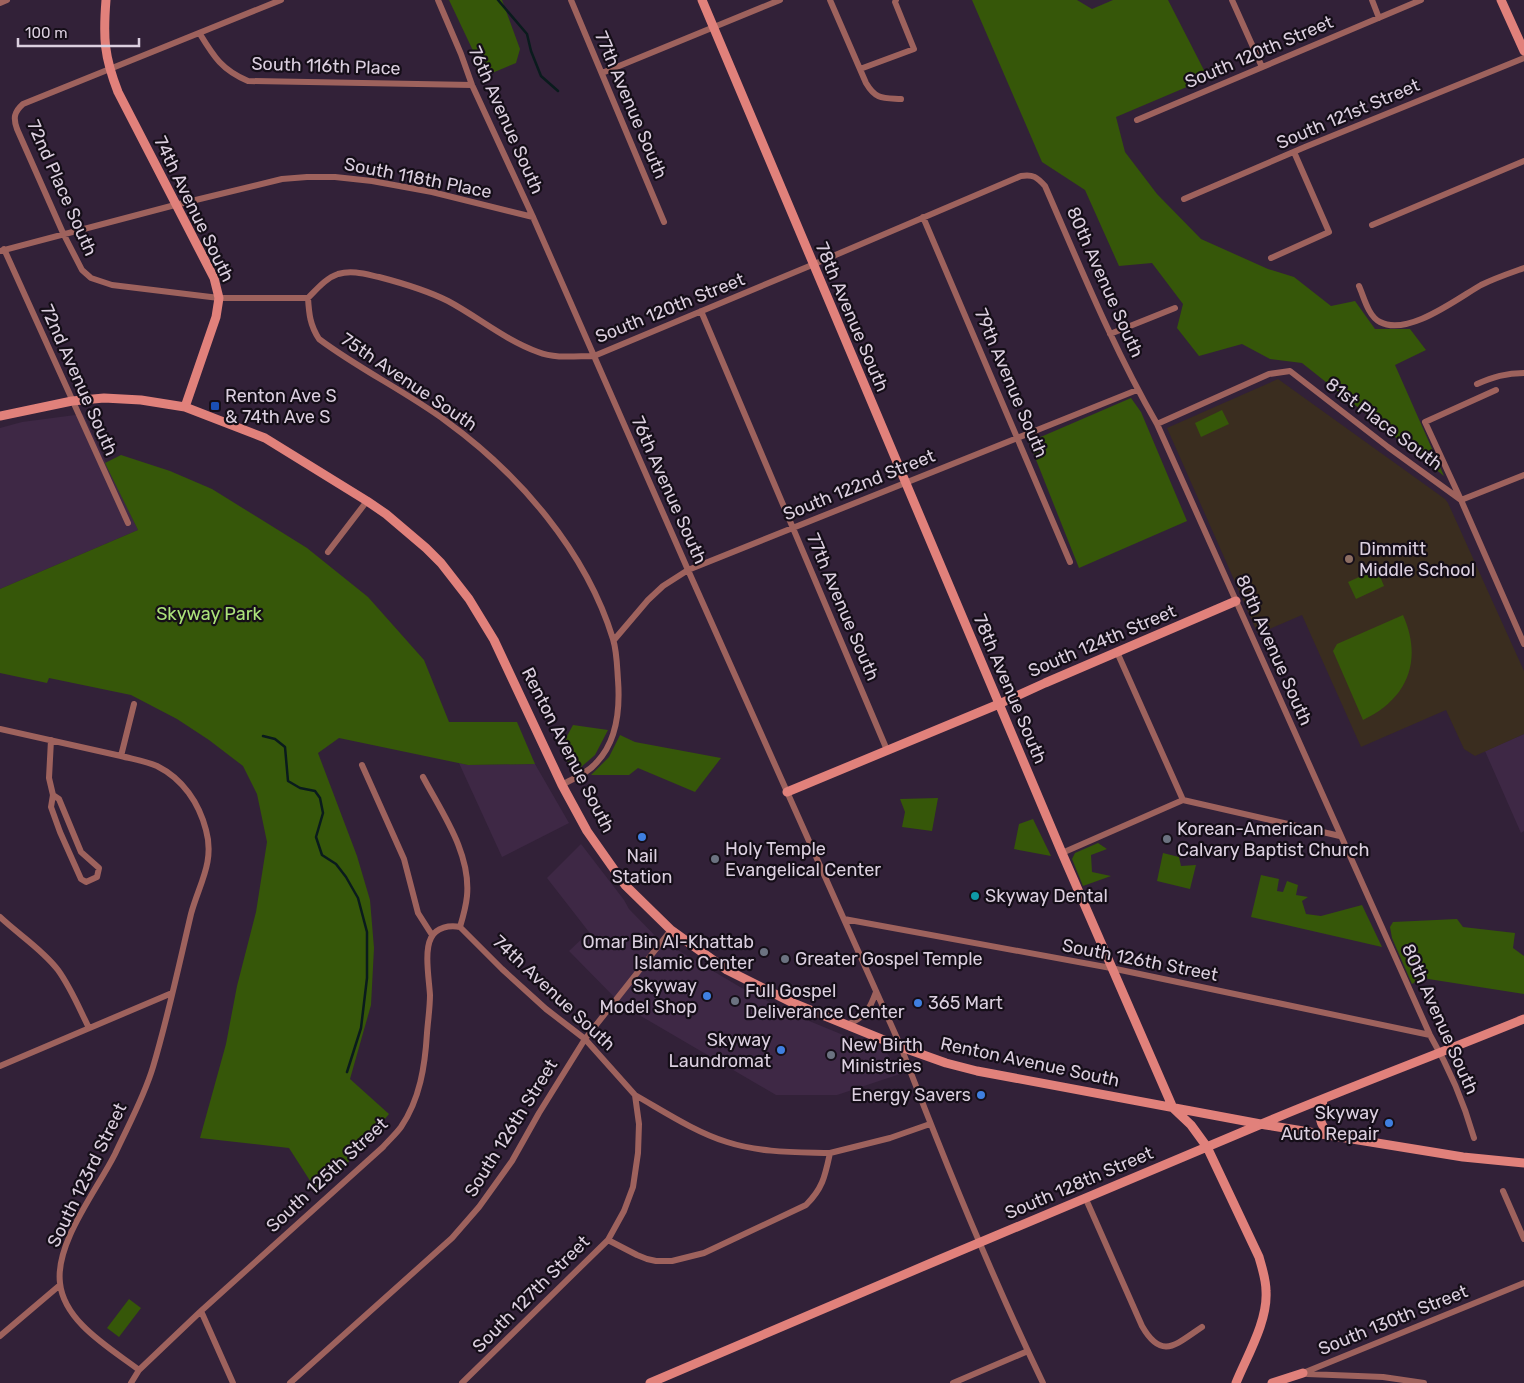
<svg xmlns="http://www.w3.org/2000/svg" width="1524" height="1383" font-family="Rubik,sans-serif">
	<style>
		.built { fill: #3e2845 }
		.education { fill: #3a2d1f }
		.green { fill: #365709 }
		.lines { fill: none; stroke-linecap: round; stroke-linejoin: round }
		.stream { stroke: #0a1b1d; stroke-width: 2.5 }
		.street { stroke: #9e625d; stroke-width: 6 }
		.secondary { stroke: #e1817b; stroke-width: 9 }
		.transit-dot { fill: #1a4fb4; stroke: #150e18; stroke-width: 2 }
		.education-dot { fill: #8d6e63; stroke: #150e18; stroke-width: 2 }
		.shop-dot { fill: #3f7fe0; stroke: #150e18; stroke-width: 2 }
		.worship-dot { fill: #6b7280; stroke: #150e18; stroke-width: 2 }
		.culture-dot { fill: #0f9aa8; stroke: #150e18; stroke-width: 2 }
		.labels { text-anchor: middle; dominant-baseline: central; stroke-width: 4.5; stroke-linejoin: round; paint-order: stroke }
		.street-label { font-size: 18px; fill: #dbcfdf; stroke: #150e18 }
		.poi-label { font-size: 18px; fill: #dbcfdf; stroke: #150e18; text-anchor: start }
		.park-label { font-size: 18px; fill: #ace27a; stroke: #150e18 }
	</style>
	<rect width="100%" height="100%" fill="#322138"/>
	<path class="built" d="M83 414 138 530 0 589V428L22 422Z
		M1524 734V831L1521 833 1485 751Z
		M459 763 468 765 535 764 569 823 502 857Z
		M581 844 624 900 629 909 668 949H676L740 987 797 1016 887 1053 900 1074 837 1095H776L622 1005 569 951 589 932 547 878Z"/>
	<path class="education" d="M1278 379 1445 499 1448 503 1524 671V734L1475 756 1464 749 1446 710 1361 747 1302 615 1258 634 1167 428Z"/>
	<path class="green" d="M449 0H502L520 49 516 63 485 76Z
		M972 0H1077L1092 9 1113 0H1168L1208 78 1116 117 1125 152 1157 194 1201 239 1268 269 1294 277 1331 306 1355 301 1375 329H1410L1426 350 1395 365 1444 476 1302 363 1270 359 1242 344 1199 356 1177 328 1183 304 1152 263 1119 266 1085 190 1042 162Z
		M1131 398 1141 412 1187 521 1079 568 1029 442Z
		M1222 410 1229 424 1201 437 1195 423Z
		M121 455 170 471 212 489 307 548 368 597 424 660 449 722H517L535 764 468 765 339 738 318 753 357 856 370 900 374 948 371 1005 350 1079 389 1114 346 1165 316 1190 289 1148 200 1138 226 1044 237 986 256 912 267 842 257 794 243 766 209 740 177 719 131 695 49 678 47 683 0 673V589L138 530 105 463Z
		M1377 569 1384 586 1356 599 1348 582Z
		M1403 615C1423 660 1408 699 1363 720L1333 651 1337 644Z
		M573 725 608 730 595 755 580 768 570 766 560 749Z
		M620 735 635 742 721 758 695 792 638 768 629 775H591L609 757Z
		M938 798 932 831 902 827 905 812 900 799Z
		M1033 819 1051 856 1014 849 1019 824Z
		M1098 843 1107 849 1091 855 1092 872 1111 876 1083 886 1072 859 1075 853Z
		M1163 853 1179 857 1181 866 1196 865 1190 889 1157 881Z
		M1261 875 1279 879 1277 891 1283 892 1287 881 1298 885 1296 895 1308 897 1302 901 1306 914 1321 916 1362 905 1382 947 1251 917Z
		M1457 919 1463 927 1515 933 1513 948 1524 956V994L1422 978 1412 984 1392 938 1390 927 1393 922Z
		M129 1299 141 1308 119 1337 107 1328Z"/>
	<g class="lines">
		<path class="stream" d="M498 0 527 34 531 51 541 76 558 91
			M263 736 275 739 285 747 288 781 300 788 315 791 320 798 323 813 316 837 322 855 336 864 346 877 358 898 367 932V978L361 1028 347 1072"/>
		<path class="street" d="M281 0 23 104C14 112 13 118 17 129L63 233 82 270 91 278 112 285 219 298H308C317 289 326 278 338 274 352 270 365 274 379 277 402 283 426 290 448 301 478 317 505 340 538 352 555 359 576 356 594 356L812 265 1021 176C1033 174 1037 177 1045 186 1080 266 1113 348 1157 424L1430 1035C1448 1066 1464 1103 1474 1138
			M438 0 461 54 472 85 533 217 688 570 901 1047C944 1160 990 1273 1043 1383
			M571 0 664 222
			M830 0 866 83C876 100 883 98 901 99
			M1232 0 1262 67
			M1372 0 1379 18
			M0 3 7 0
			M200 34C214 57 222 70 248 81L472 85
			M860 69 914 49 895 2 896 0
			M602 73 780 0
			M1137 120 1421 0
			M1184 199 1305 147 1524 58
			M923 217 1070 562
			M1372 225 1524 161
			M4 249 128 523
			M0 251 175 205 282 179 307 177H335L372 181 432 192 533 217
			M1271 258 1329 232 1294 152
			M1359 286C1364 297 1368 316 1380 322 1408 337 1458 298 1481 285 1495 278 1510 273 1524 268
			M308 298C309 314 310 325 319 339 359 369 405 391 446 421 519 474 586 551 613 639 617 652 617 667 618 680 620 707 617 741 597 762 588 773 574 778 562 785
			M701 311 887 750
			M1110 334 1175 308
			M1477 384C1493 377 1506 373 1524 373
			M1496 390 1425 422 1461 500 1524 644
			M1157 424 1269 374 1290 371 1388 447 1461 500
			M1461 500 1524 475
			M328 552 367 501
			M614 640 648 600 663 586 688 570 1137 390
			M1117 652 1183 800
			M0 729 121 756 134 704
			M51 740 49 778 53 795 51 807 60 832 81 879 86 882 97 877 99 868 81 852 59 799 53 795
			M121 756C132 759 146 761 157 766 183 779 199 803 206 830 215 862 199 884 191 914 179 965 168 1017 153 1067 144 1097 128 1126 115 1154 97 1190 55 1243 60 1283 64 1322 110 1348 139 1370
			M362 765 404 859 418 913 432 935
			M423 777C442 813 471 853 467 896 466 906 463 917 460 927
			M1062 853 1183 800 1340 836
			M0 917C19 935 42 949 58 970 71 988 79 1008 89 1028
			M844 919 1111 968 1430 1035
			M847 1025C866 1016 869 1011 876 992
			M0 1066 172 993
			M635 1095C665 1112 695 1132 727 1142 761 1153 796 1152 830 1153
			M1503 1191 1524 1239
			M1085 1197 1142 1326C1162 1361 1176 1344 1202 1327
			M201 1311 233 1383
			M0 1336 60 1285
			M1303 1373 1524 1283
			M1307 1374 1383 1377 1424 1383
			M131 1383 139 1370 201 1311 383 1147C389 1140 396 1134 401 1127 420 1099 425 1066 427 1033 428 1020 430 1007 430 995 429 979 424 951 431 938 436 927 450 925 460 927L502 969 546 1009 585 1039 635 1095 639 1124 638 1153 633 1187 624 1211 608 1240
			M290 1383 452 1238 479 1207 512 1161 539 1113 585 1039 671 930
			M462 1383 608 1240 637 1255 647 1259 656 1261H672L704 1253 806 1205C823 1188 825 1176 830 1153L890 1138 930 1124
			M953 1383 1028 1351"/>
		<path class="secondary" d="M106 0C103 38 104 56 118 92L214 278 219 298 216 317 185 407
			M702 0 1062 853 1173 1108 1191 1125 1207 1147 1259 1257C1262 1268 1266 1279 1266 1291 1268 1321 1247 1356 1236 1383
			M1501 0 1524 51
			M0 416 72 401 104 398 141 400 185 407 265 438 367 501 386 514 426 548 441 563 469 599 494 640 562 785 587 831 625 885 671 930 727 970 793 1003 901 1047 946 1063 977 1071 1266 1125 1463 1157 1524 1163
			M787 792 999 704 1045 683 1236 601
			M1323 1100C1320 1117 1317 1122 1330 1135
			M650 1383C853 1296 1055 1210 1259 1125 1347 1088 1436 1055 1524 1019
			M1272 1383 1303 1373"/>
	</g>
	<rect class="transit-dot" x="210" y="401" width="10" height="10" rx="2.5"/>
	<circle class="education-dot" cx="1349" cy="559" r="5"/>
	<g class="shop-dot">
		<circle cx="642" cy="837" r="5"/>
		<circle cx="707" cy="996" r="5"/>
		<circle cx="918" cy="1003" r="5"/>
		<circle cx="781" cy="1050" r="5"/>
		<circle cx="981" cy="1095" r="5"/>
		<circle cx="1389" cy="1123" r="5"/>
	</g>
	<g class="worship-dot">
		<circle cx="1167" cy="839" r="5"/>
		<circle cx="715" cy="859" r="5"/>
		<circle cx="764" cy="952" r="5"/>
		<circle cx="785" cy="959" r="5"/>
		<circle cx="735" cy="1001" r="5"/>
		<circle cx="831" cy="1055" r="5"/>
	</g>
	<circle class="culture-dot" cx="975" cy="896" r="5"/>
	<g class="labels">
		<g class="street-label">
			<text transform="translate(1259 52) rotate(-23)">South 120th Street</text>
			<text transform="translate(326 66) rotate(2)">South 116th Place</text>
			<text transform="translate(631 105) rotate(67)">77th Avenue South</text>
			<text transform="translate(1348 114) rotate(-23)">South 121st Street</text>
			<text transform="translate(506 120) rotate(66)">76th Avenue South</text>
			<text transform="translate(418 178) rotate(11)">South 118th Place</text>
			<text transform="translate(62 188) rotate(66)">72nd Place South</text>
			<text transform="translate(194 209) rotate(64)">74th Avenue South</text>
			<text transform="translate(1105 282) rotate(66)">80th Avenue South</text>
			<text transform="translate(670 308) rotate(-22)">South 120th Street</text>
			<text transform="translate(852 317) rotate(67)">78th Avenue South</text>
			<text transform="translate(79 380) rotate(66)">72nd Avenue South</text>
			<text transform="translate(409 382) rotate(34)">75th Avenue South</text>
			<text transform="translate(1011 383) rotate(67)">79th Avenue South</text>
			<text transform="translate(1384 424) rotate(37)">81st Place South</text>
			<text transform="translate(859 485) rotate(-22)">South 122nd Street</text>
			<text transform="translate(669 490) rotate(66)">76th Avenue South</text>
			<text transform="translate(843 607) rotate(67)">77th Avenue South</text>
			<text transform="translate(1102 641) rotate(-23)">South 124th Street</text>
			<text transform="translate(1274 650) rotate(66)">80th Avenue South</text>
			<text transform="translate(1010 689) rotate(67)">78th Avenue South</text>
			<text transform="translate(568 750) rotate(63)">Renton Avenue South</text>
			<text transform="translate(1140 960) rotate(11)">South 126th Street</text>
			<text transform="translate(554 993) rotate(43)">74th Avenue South</text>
			<text transform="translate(1440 1019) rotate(66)">80th Avenue South</text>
			<text transform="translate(1030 1062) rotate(12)">Renton Avenue South</text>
			<text transform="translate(511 1128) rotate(-58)">South 126th Street</text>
			<text transform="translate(87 1175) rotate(-64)">South 123rd Street</text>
			<text transform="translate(327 1175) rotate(-43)">South 125th Street</text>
			<text transform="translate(1079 1183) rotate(-23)">South 128th Street</text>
			<text transform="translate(531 1294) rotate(-45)">South 127th Street</text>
			<text transform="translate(1393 1320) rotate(-22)">South 130th Street</text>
		</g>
		<g class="poi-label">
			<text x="225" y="396">Renton Ave S<tspan x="225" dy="21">&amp; 74th Ave S</tspan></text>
			<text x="1359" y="549">Dimmitt<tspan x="1359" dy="21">Middle School</tspan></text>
			<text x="1177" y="829">Korean-American<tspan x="1177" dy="21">Calvary Baptist Church</tspan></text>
			<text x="725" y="849">Holy Temple<tspan x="725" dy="21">Evangelical Center</tspan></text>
			<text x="642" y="856" text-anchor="middle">Nail<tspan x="642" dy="21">Station</tspan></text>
			<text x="985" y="896">Skyway Dental</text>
			<text x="754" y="942" text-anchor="end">Omar Bin Al-Khattab<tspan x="754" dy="21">Islamic Center</tspan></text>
			<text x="795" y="959">Greater Gospel Temple</text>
			<text x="697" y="986" text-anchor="end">Skyway<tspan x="697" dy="21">Model Shop</tspan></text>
			<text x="745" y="991">Full Gospel<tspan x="745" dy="21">Deliverance Center</tspan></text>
			<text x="928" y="1003">365 Mart</text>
			<text x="771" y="1040" text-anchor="end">Skyway<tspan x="771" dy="21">Laundromat</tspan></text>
			<text x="841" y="1045">New Birth<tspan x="841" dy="21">Ministries</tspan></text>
			<text x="971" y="1095" text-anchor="end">Energy Savers</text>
			<text x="1379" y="1113" text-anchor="end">Skyway<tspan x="1379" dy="21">Auto Repair</tspan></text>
		</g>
		<g class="park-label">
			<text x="209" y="614">Skyway Park</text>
		</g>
	</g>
	<path d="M18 38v8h121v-8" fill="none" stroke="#dbcfdf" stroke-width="2.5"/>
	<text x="25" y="38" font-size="15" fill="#dbcfdf" stroke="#150e18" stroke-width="4" paint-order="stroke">100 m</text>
</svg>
